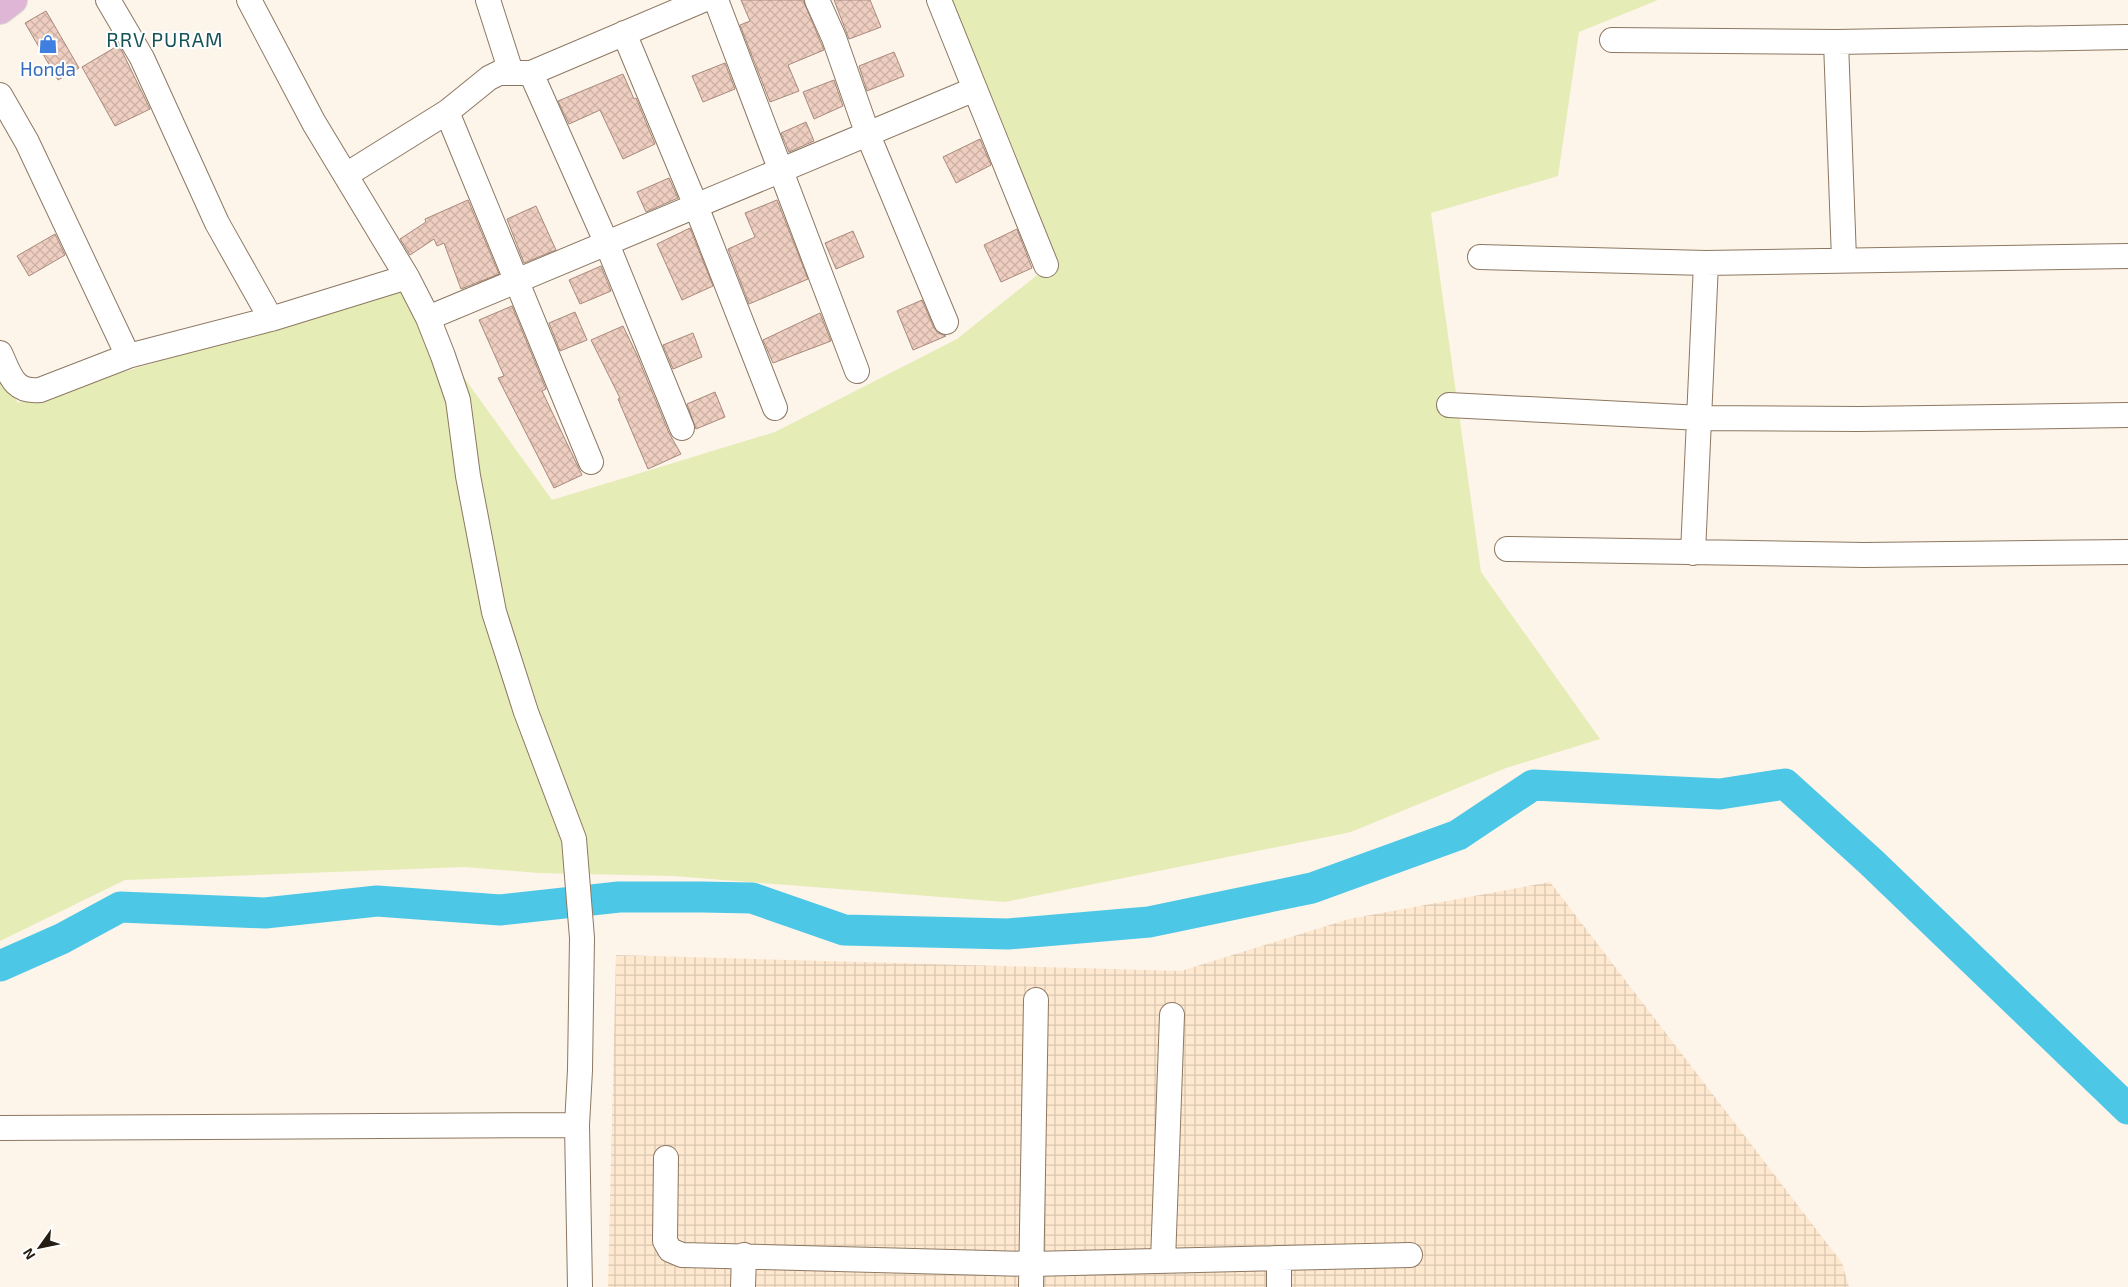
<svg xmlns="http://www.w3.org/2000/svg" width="2128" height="1287" font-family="'Exo 2',sans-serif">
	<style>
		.industrial { fill: url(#industrial-grid) }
		.grass { fill: #e6ecb6 }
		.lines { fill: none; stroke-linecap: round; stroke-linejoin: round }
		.river { stroke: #4dc7e6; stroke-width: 31 }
		.building { fill: url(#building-cross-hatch); stroke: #a88a7d }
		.minor-casing { stroke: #8c7862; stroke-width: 26 }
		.major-casing { stroke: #d8d6d5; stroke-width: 30 }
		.minor { stroke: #fff; stroke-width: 24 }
		.major { stroke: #e0b6d6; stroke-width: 28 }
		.labels { text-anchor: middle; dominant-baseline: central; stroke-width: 4; stroke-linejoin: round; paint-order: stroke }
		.shop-label { font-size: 19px; fill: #366cbe; stroke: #fff }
		.neighbourhood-label { font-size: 20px; letter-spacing: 1px; fill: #165357; stroke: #fff }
	</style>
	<defs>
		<pattern id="industrial-grid" width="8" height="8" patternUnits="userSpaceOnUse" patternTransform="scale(1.25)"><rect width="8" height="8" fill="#fee8cf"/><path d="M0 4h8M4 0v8" fill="none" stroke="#dac7b1"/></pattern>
		<pattern id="building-cross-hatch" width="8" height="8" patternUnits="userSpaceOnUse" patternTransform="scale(1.25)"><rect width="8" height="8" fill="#eecec0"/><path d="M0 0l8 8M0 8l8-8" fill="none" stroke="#ccb0a4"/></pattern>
	</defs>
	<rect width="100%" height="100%" fill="#fdf4ea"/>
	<path class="industrial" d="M1550 882 1842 1263 1849 1287H608L616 955 1181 971 1349 919Z"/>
	<path class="grass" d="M951 0H1658L1579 32 1558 176 1431 213 1481 572 1600 739 1506 768 1351 832 1005 902 673 876 539 873 464 867 125 880 0 941V372L18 403 401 290 552 500 775 432 957 339 1056 260Z"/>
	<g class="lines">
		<path class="river" d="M0 966 61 939 120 907 265 913 377 901 500 910 619 897H702L752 898 844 930 1008 934 1149 922 1312 888 1458 835 1533 785 1720 794 1785 784 1871 862 2128 1109"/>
	</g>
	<path class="building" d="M741 0H803L824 50 788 65 799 91 770 102 740 25 750 21Z
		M834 0H870L881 27 849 39Z
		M46 11 79 68 58 80 25 23Z
		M119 45 150 109 115 126 82 67Z
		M894 52 904 76 867 91 859 66Z
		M725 63 735 89 703 102 692 76Z
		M623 74 634 99 636 98 655 144 623 159 600 110 569 124 558 101Z
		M834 80 843 106 814 119 803 92Z
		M806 122 814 141 789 152 781 133Z
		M980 139 991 165 956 183 943 157Z
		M669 178 678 198 646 212 637 192Z
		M468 200 499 274 461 289 444 243 437 246 434 239 410 255 400 239 426 222 425 219Z
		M777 200 808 279 749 304 728 249 755 237 745 213Z
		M536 206 556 250 524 263 507 219Z
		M690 228 713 286 682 300 657 244Z
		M1017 229 1032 268 1001 282 984 245Z
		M853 231 864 257 836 269 825 243Z
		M55 234 65 255 29 276 17 256Z
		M601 266 611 291 580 304 569 280Z
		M922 300 934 328 938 333 946 336 913 350 897 311Z
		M512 306 546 389 542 391 582 475 554 488 498 378 504 376 479 320Z
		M575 312 587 340 560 351 549 323Z
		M820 313 831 341 773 363 763 340Z
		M623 326 637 355 669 433 681 454 648 469 618 399 620 398 591 340Z
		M693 333 702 357 673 369 663 345Z
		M715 392 725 417 696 429 687 404Z"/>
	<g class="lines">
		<g class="minor-casing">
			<path id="minor" d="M108 0 142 58 217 223 271 319
				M249 0 314 123 407 277 428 318 443 356 458 400 468 476 494 612 526 712 574 839 582 938 580 1070 577 1125 580 1287
				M488 0 511 72
				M716 0 857 371
				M817 0 834 38 868 135 946 322
				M939 0 1046 265
				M624 33 696 206 775 408
				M1612 40 1836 42 2128 37
				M1836 42 1844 259
				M531 73 607 244 682 428
				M0 95 27 142 128 356
				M447 112 591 462
				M346 175 447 112 489 78 499 73H531L703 0
				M1480 257 1706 263 2128 256
				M428 318 975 89
				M0 353C10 374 13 393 40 390L128 356 271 319 407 277
				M1449 405 1701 418 1859 419 2128 415
				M1507 549 1864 555 2128 552
				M1693 553 1706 263
				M0 1128 577 1125
				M666 1158 665 1241 670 1250 682 1255 1031 1264 1410 1255
				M1279 1258V1287
				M1163 1261 1172 1015
				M743 1287 744 1255
				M1031 1287 1036 1000"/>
		</g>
		<g class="major-casing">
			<path id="major" d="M0 10 13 0"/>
		</g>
		<use href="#minor" class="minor"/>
		<use href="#major" class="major"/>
	</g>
	<defs>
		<g id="shop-bare" transform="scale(1.5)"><path d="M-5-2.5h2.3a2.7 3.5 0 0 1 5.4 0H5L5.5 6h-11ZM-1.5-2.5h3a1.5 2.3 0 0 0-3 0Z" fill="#3f7fe0" stroke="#fff" stroke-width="2.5" paint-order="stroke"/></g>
	</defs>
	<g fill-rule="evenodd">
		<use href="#shop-bare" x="48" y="44"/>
	</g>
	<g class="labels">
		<g class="shop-label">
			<text x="48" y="68">Honda</text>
		</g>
		<g class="neighbourhood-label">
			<text x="165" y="39">RRV PURAM</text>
		</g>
	</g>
	<g transform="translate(40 1247) rotate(237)" stroke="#ffffff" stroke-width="4" paint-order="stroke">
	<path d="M0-4L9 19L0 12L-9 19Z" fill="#261e15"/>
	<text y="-8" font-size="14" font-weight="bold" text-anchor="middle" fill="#261e15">N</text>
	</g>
</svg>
